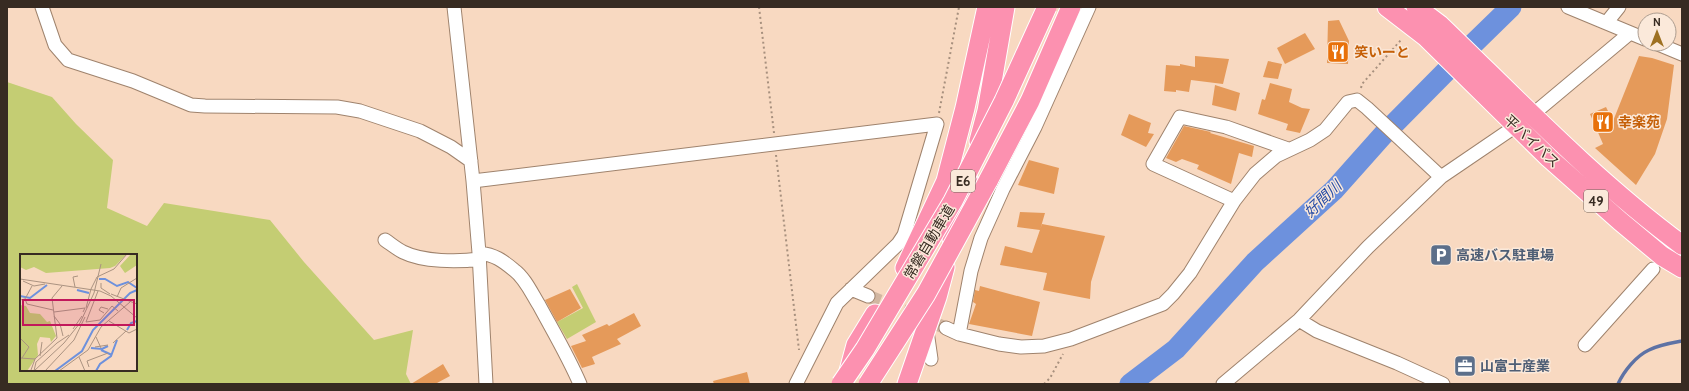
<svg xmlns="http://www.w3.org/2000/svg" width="1689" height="391" font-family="Cabin,'Noto Sans JP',sans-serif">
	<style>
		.green { fill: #c4cd73; fill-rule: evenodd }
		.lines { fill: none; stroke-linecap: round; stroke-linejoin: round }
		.stream { stroke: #5d72a5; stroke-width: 3.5 }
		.river { stroke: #6d91dd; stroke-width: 21 }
		.building { fill: #e59a5a }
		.minor-tunnel { stroke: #d1b6a1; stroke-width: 13; stroke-dasharray: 13 6; stroke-linecap: butt }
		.minor-casing { stroke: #9f836d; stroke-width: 15 }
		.highway-casing { stroke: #fff; stroke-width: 21 }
		.path { stroke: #a7907e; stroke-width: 2; stroke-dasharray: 2 3; stroke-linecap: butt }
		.minor { stroke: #fff; stroke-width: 13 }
		.highway { stroke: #fc91b0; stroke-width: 19 }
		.highway-bridge-casing { stroke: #fff; stroke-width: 21; stroke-linecap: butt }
		.highway-bridge { stroke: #fc91b0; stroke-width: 19 }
		.labels { text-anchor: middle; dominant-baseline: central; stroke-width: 3; stroke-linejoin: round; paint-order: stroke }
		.shield { fill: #fbe9da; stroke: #726459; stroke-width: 1 }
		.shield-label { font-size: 13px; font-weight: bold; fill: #372b22 }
		.food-label { font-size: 14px; font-weight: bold; fill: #c56008; stroke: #fbe9da; text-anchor: start }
		.street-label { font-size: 14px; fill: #372b22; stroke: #fbe9da }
		.service-label { font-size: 14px; font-weight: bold; fill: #4e5e75; stroke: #fbe9da; text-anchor: start }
		.water-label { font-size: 15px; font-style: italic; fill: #274da6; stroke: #fbe9da }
		.inset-river { fill: none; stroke: #6d91dd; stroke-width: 2 }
		.inset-road { fill: none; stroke: #ab9381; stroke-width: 1 }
		.view { fill: #c2185b; fill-opacity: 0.15; stroke: #c2185b; stroke-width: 2 }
		.inset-edge { fill: none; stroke: #372b22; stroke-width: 2 }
	</style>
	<rect width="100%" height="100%" fill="#f8d9c1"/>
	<path class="green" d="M7 82 52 97 76 124 113 160 107 208 147 226 164 203 270 220 304 262 374 340 413 330 406 374 411 384H7ZM21 255H136V370H21Z
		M577 284 596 322 567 339 557 322 583 308 572 287Z"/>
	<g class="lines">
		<path class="stream" d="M1618 384C1624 371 1636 356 1649 350 1659 345 1671 343 1682 341"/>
		<path class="river" d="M1130 384 1176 349 1255 262 1334 190 1383 135 1473 44 1511 7"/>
	</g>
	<path class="building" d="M1339 20 1349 41 1348 64 1327 63 1328 21Z
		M1305 33 1315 49 1285 64 1277 48Z
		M1195 56 1229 59 1223 84 1191 80 1189 92 1176 90V92L1164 91 1166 65 1180 66V64L1195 67Z
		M1639 56 1652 58 1674 65 1667 119 1655 154 1636 185 1595 148 1603 144 1590 114 1606 107 1613 121Z
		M1268 61 1282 64 1278 79 1263 77Z
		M1270 83 1292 89 1289 102 1302 108 1310 109 1300 133 1286 130 1288 124 1258 114 1262 99 1265 100Z
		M1215 85 1240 93 1236 111 1212 105Z
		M1129 114 1151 123 1148 133 1154 134 1146 147 1121 135Z
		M1184 126 1211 132 1210 133 1254 146 1252 157 1239 153 1231 184 1197 169 1199 165 1182 159 1176 162 1166 158Z
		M1029 160 1059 168 1054 194 1018 185Z
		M1020 212 1045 213 1040 230 1017 227Z
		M1042 224 1105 236 1091 282 1090 299 1043 290 1047 273 1000 265 1005 246 1032 253Z
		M980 286 1040 302 1032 336 969 324 976 304 973 302 975 290 979 291Z
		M570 289 581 308 557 322 545 300Z
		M634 313 641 326 617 339 621 344 592 357 595 364 582 368 571 346 586 341 582 335 607 324 609 326Z
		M443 364 450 376 437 383 438 384H411Z
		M747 372 750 384H714L713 381Z"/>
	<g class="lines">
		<path class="minor-tunnel" d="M868 296 946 328"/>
		<g class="minor-casing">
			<path id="minor" d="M42 7 55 45 68 60 133 81 191 105 205 106 337 107 360 111 420 131 451 147 471 161
				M454 7 473 181 479 253 486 384
				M1089 7 1035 127 1003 189 981 238 971 271 959 334 999 344 1021 347 1044 346 1071 339 1163 304 1173 294 1190 273 1234 201 1255 174 1276 156 1310 140 1325 130 1348 102 1357 100 1367 108 1441 177
				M1568 7 1645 39
				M1607 22 1619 7
				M1658 44 1682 54
				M473 181 937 124 904 235 898 244 837 303 796 384
				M1234 201 1153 164 1180 117 1226 127 1288 149
				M385 240C391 244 397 249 403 252 423 262 458 262 480 259
				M479 253C495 255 502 260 514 270 525 278 532 294 539 305 553 331 568 356 580 384
				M851 289 868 296
				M1299 320 1317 331 1397 363 1443 384
				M946 328 959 334
				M927 331 931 359
				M1585 345 1653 269
				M1223 384 1299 320 1368 247 1441 177 1532 115 1630 33"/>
		</g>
		<g class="highway-casing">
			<path id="highway" d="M1387 7 1426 37 1549 158 1620 221 1662 256 1682 268
				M1416 7 1440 25C1519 101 1594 180 1682 245
				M979 141 987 111 1005 7
				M988 181 1030 101 1071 7
				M952 239 968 180
				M905 268 946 181 965 108 987 7
				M849 371 856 345 875 314
				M907 384 937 297 945 267"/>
		</g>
		<path class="path" d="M759 7 774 133
			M1361 88 1362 84 1401 40
			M939 113 959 7
			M776 155 799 350
			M1044 384 1050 378 1063 354"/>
		<use href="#minor" class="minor"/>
		<use href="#highway" class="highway"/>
		<g class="highway-bridge-casing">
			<path id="highway-bridge" d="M841 384 865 349 953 201 1004 101 1047 7
				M868 384 926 294 988 181"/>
		</g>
		<use href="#highway-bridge" class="highway-bridge"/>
	</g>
	<defs>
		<g id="restaurant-square" transform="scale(1.15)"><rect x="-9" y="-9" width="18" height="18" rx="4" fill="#e8710a" stroke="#fbe9da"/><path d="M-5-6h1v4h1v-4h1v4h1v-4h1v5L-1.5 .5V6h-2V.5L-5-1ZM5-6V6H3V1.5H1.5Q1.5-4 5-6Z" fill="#fff"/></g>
		<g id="parking-square" transform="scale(1.15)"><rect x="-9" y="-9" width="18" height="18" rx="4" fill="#5c6f8a" stroke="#fbe9da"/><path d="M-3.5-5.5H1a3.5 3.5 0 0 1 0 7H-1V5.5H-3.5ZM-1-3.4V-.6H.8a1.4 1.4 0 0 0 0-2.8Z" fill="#fff"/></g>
		<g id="office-square" transform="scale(1.15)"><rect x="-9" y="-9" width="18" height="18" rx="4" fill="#5c6f8a" stroke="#fbe9da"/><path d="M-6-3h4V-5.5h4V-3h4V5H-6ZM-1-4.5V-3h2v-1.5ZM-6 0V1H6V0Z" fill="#fff"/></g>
	</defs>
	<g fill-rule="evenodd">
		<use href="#restaurant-square" x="1338" y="52"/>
		<use href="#restaurant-square" x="1603" y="122"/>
		<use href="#parking-square" x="1441" y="255"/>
		<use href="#office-square" x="1465" y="366"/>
	</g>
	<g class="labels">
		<g class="shield">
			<rect x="951" y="170" width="24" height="22" rx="3"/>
			<rect x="1584" y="190" width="24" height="22" rx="3"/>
		</g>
		<g class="shield-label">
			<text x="963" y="181">E6</text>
			<text x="1596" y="201">49</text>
		</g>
		<g class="food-label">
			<text x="1354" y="52">笑いーと</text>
			<text x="1618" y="122">幸楽苑</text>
		</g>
		<g class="street-label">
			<text transform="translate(1532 141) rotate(43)">平バイパス</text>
			<text transform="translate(929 242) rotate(-59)">常磐自動車道</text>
		</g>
		<g class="service-label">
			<text x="1456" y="255">高速バス駐車場</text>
			<text x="1480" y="366">山富士産業</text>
		</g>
		<g class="water-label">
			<text transform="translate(1323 199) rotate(-44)">好間川</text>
		</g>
	</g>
	<g transform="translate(20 254)">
		<rect width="117" height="117" fill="#f8d9c1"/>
		<path d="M0 0H107L95 12 90 14 26 19 14 13 6 16 0 13ZM111 0H117V11L105 19 100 12ZM0 51 6 52 10 59 20 60 27 68 30 67 36 82 31 88 30 84 20 83 17 90 18 101 7 117H0Z" fill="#c4cd73"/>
		<path class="inset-river" d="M79 25H85L97 32 108 28 117 34M57 36 69 39M0 42 10 44 27 31M107 76 111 69 117 67M71 94 82 95 88 92M81 96 92 101M35 117 62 97 73 76 110 39 117 36M76 117 80 110 91 102 97 86"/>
		<path class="inset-road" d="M0 25 80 37 91 42 117 64M3 27 14 32 25 30M81 29V34L90 40M55 33 53 23 58 22M71 35 77 23 94 15 107 0M78 37 66 68 80 66 92 52 98 57M91 40 117 50M97 43 101 34 117 24M5 45 7 50 33 56M0 46 5 45 12 32M66 54 71 35M34 58 65 54 63 58M84 59 79 56 81 53 88 55M34 62 40 70 43 82M89 67 109 79 117 75M53 75 62 62M76 83 81 94M0 84 9 93 2 104M93 89 106 77M75 93 88 91M20 102 22 88M59 103 65 117M0 104 15 105M69 113 67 107 88 99M11 116 15 105 37 84 32 44 42 32M14 117 44 89 60 69 74 39 81 10M14 117 16 108 37 89 49 81M25 117 54 86 65 63M39 117 68 96 81 73 110 48"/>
		<path class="view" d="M3 46H114V71H3Z"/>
		<rect width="117" height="117" class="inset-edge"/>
	</g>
	<rect width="1689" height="391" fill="none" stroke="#372b22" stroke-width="16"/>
	<g transform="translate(1657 32)"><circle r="19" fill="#fbe9da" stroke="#ad9d90"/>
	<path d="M0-3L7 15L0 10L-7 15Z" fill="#9e7122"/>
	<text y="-6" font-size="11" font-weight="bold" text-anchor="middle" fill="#372b22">N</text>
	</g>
</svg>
